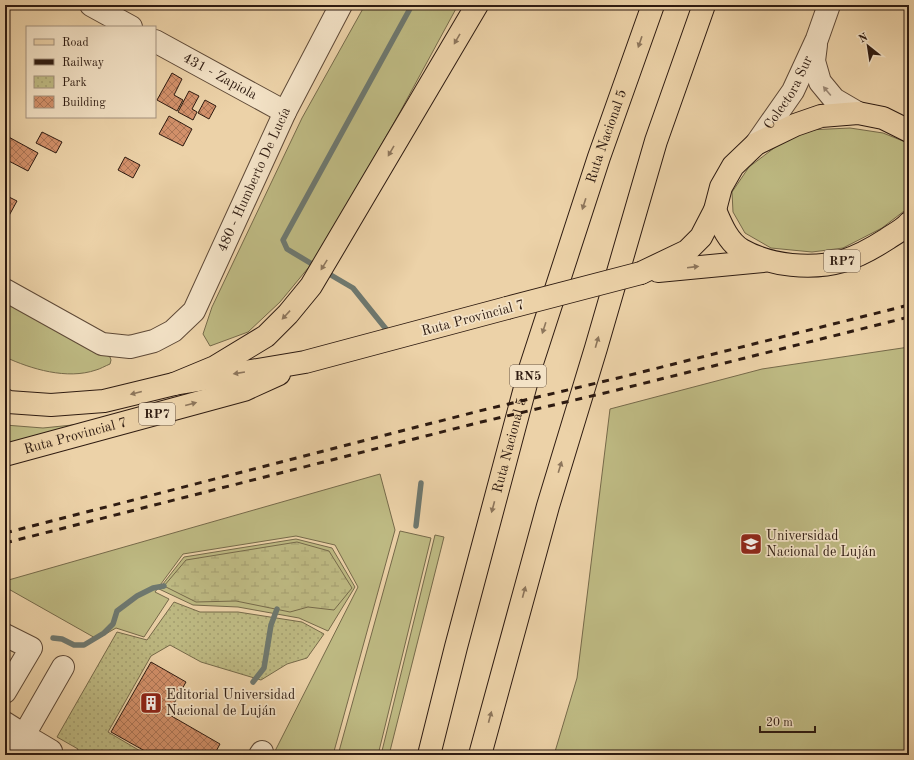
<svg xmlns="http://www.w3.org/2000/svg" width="914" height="760" font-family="'Old Standard TT',serif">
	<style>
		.grass { fill: #beba83; stroke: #766a4a }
		.wetland { fill: url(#wetland-marsh); stroke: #766a4a }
		.park { fill: url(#park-dots); stroke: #766a4a }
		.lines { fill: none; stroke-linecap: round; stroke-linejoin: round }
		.stream { stroke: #6e786f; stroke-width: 5.5 }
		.building { fill: url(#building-cross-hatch); stroke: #2e1b11 }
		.minor-casing { stroke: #5e4937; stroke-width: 24 }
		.major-casing { stroke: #2e1b11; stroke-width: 24 }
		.highway-casing { stroke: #2e1b11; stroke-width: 24 }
		.minor { stroke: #f3e2c6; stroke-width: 22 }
		.major { stroke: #ecd2a8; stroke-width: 22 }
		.highway { stroke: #ecd2a8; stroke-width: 22 }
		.rail { stroke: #2e1b11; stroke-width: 3; stroke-dasharray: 7 7; stroke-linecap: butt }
		.major-bridge-casing { stroke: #2e1b11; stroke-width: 24; stroke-linecap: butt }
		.major-bridge { stroke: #ecd2a8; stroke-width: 22 }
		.oneway { fill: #8d765c }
		.oneway2 { fill: #9a8875 }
		.labels { text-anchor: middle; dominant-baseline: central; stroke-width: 3.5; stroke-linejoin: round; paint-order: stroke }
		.shield { fill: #f3e2c6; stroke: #695747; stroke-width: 1 }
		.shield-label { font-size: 13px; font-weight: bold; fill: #2e1b11 }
		.street-label { font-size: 14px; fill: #2e1b11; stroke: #f3e2c6 }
		.poi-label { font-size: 14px; fill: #2e1b11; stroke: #f3e2c6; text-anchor: start }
	</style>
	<defs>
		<pattern id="wetland-marsh" width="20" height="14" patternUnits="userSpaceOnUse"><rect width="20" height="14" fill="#beba83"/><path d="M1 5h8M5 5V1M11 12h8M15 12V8" fill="none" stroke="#a49f70"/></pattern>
		<pattern id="park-dots" width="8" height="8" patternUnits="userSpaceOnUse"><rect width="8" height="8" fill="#beba83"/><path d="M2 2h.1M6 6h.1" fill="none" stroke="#a49f70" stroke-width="1.8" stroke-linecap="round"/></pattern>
		<pattern id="building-cross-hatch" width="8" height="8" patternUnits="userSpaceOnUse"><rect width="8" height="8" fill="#d3916b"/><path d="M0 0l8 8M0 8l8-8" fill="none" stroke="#ac7657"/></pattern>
	</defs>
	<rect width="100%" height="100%" fill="#ecd2a8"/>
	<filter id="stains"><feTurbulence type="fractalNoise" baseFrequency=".005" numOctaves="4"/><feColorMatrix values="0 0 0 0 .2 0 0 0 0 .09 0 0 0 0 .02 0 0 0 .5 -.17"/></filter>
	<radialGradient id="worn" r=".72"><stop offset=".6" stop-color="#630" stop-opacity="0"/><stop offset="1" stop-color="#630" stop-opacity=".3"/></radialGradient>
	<path class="grass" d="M365 5H458L400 112 318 256 280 302 248 332 210 346 203 334 212 307 302 118Z
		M850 128 883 133 908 143 909 146V206L908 208 882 228 843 248 812 252 771 248 745 233 733 212 732 192 749 167 782 142 808 130Z
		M5 302 110 357 111 360 110 364C105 366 100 369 96 370 67 380 31 369 5 357Z
		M909 347V755H554L577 678 610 409 762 369Z
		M82 424 5 449V425L43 428Z
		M380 474 395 530 333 755H273L358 587 335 545 296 536 183 554 155 592 169 599 144 637 116 628 97 639 5 587V581Z
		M400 531 431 538 378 755H338Z
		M435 535 444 537 389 755H381Z
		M296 539 332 548 355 587 328 631 299 618 238 607 193 605 159 589 184 557Z"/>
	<path class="wetland" d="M297 542 329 551 352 588 334 610 308 607 290 612 236 601 196 602 164 586 186 560Z"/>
	<path class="park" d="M174 602 200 612H238L302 622 324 634 307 658 287 664 261 680 201 662 170 645 151 656 108 732 147 755H75L78 749 57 737 117 632 147 640Z"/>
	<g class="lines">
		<path class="stream" d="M317 267 287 249 283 240 412 5
			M324 271 353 288 386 329
			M416 526 421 483
			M53 638 62 639 74 645H84L104 633 113 624 117 611 137 596 153 588 164 586
			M253 682 264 668 271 625 277 609"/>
	</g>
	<path class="building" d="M172 73 182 79 174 95 183 100 177 111 157 100Z
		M189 91 199 96 192 109 197 112 193 120 178 112Z
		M205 100 216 106 209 119 198 113Z
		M169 116 192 129 183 146 159 134Z
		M42 132 62 142 56 153 36 143Z
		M5 135 38 153 28 171 5 159Z
		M125 157 140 165 133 178 118 170Z
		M5 195 17 201 5 223Z
		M151 662 186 682 168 714 220 744 214 755H152L111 732Z"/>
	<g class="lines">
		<g class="minor-casing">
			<g id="minor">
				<path d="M91 5 131 27"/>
				<path id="s1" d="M155 41 285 112"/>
				<path d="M816 45 814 61 820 82 834 99 858 113"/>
				<path id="s2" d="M756 144 793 91 817 39 829 5"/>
				<path id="s3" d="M5 290 102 344 130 347 154 341 173 331 194 311 285 112 341 5"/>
				<path d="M5 635 31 648 5 692"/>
				<path d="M5 723 24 735 12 755"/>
				<path d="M49 755 51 751 24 735 63 667"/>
				<path d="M260 755 262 752"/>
			</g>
		</g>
		<g class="major-casing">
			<g id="major">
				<path d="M715 210C721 224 728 242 742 250 770 266 812 270 843 261 859 256 873 248 887 239 894 234 903 230 909 223"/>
				<path d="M658 271 763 261"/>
				<path d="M641 273 687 251 701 237 715 210 721 187 733 166 756 144 795 125 821 116 858 113 883 118 909 131"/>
				<path d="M5 400 8 402 51 405 104 401 174 384 305 362 507 308"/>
				<path id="s4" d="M5 455 244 390 279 374"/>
			</g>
		</g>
		<g class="highway-casing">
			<g id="highway">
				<path d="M174 384 215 367 266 336 288 314 311 286 477 5"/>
				<path id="s5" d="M429 755 456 647 530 369 599 157 653 5"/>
				<path d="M480 755 548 506 596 348 656 141 704 5"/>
			</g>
		</g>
		<use href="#minor" class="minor"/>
		<use href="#major" class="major"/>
		<use href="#highway" class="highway"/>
		<path class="rail" d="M5 533 479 411 618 378 909 305
			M5 543 477 423 613 391 909 317"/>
		<g class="major-bridge-casing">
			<path id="major-bridge" d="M507 308 641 273"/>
		</g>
		<use href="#major-bridge" class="major-bridge"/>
	</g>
	<defs><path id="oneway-solid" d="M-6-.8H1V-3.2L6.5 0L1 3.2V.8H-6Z"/></defs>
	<g class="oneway">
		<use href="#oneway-solid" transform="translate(457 39) rotate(120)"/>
		<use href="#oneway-solid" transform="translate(640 42) rotate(109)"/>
		<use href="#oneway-solid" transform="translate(391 151) rotate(120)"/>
		<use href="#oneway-solid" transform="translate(584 204) rotate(108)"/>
		<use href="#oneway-solid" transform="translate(324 265) rotate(122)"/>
		<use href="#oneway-solid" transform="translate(693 267) rotate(-7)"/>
		<use href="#oneway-solid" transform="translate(286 315) rotate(133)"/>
		<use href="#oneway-solid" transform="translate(544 328) rotate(108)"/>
		<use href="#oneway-solid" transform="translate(597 342) rotate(-74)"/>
		<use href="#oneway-solid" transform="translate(239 373) rotate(171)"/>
		<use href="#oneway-solid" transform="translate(136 393) rotate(166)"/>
		<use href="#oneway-solid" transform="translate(191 404) rotate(-15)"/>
		<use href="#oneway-solid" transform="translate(560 467) rotate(-73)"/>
		<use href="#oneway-solid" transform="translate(493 507) rotate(105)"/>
		<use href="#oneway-solid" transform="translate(524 592) rotate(-75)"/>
		<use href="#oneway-solid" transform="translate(490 717) rotate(-75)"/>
	</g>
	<use class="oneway2" href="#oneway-solid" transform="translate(827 91) rotate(-130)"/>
	<defs>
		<g id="university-square" transform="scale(1.15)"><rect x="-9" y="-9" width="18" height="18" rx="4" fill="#8f2418" stroke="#f3e2c6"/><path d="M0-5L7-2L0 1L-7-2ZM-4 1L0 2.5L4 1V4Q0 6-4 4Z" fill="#fff"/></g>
		<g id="building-square" transform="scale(1.15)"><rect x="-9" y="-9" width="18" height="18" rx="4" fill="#8f2418" stroke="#f3e2c6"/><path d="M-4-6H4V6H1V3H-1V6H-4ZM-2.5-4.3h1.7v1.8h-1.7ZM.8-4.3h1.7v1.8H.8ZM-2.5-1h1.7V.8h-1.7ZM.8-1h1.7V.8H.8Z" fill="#fff"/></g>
	</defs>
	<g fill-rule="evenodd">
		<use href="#university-square" x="751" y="544"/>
		<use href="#building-square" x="151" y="703"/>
	</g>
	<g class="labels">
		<g class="shield">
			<rect x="824" y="250" width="36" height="22" rx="3"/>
			<rect x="510" y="365" width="36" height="22" rx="3"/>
			<rect x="139" y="403" width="36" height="22" rx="3"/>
		</g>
		<g class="shield-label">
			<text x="842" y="261">RP7</text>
			<text x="528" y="376">RN5</text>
			<text x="157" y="414">RP7</text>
		</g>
		<g class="street-label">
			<text stroke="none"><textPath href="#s1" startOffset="74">431 - Zapiola</textPath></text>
			<text stroke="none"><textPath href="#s2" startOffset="61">Colectora Sur</textPath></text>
			<text stroke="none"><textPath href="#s5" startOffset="644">Ruta Nacional 5</textPath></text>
			<text stroke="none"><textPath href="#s3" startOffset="359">480 - Humberto De Lucía</textPath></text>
			<text transform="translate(473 318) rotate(-15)">Ruta Provincial 7</text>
			<text stroke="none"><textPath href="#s4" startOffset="73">Ruta Provincial 7</textPath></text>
			<text stroke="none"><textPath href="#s5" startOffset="320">Ruta Nacional 5</textPath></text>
		</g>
		<g class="poi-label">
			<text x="766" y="536">Universidad<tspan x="766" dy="16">Nacional de Luján</tspan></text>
			<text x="166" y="695">Editorial Universidad<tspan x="166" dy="16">Nacional de Luján</tspan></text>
		</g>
	</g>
	<rect width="914" height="760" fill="none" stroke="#ecd2a8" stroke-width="20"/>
	<rect x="6" y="6" width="902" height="748" fill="none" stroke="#2e1b11" stroke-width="2"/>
	<rect x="10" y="10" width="894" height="740" fill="none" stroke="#2e1b11"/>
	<rect x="26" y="26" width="130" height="92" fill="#f3e2c6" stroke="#a4927e"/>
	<rect x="34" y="39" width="20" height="6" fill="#ecd2a8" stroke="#a4927e"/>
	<text x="62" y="46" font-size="12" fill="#2e1b11">Road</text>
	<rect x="34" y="59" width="20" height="6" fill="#2e1b11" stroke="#a4927e"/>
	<text x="62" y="66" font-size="12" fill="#2e1b11">Railway</text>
	<rect x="34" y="76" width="20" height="12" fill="url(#park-dots)" stroke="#a4927e"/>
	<text x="62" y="86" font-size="12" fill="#2e1b11">Park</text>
	<rect x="34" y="96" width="20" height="12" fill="url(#building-cross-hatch)" stroke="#a4927e"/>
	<text x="62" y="106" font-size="12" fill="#2e1b11">Building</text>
	<g transform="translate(868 46) rotate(330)" stroke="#f3e2c6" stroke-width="3" paint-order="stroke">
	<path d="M0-3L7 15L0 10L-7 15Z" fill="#2e1b11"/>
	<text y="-6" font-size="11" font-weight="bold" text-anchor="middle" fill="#2e1b11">N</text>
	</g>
	<path d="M760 726v6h55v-6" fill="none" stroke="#2e1b11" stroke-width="2"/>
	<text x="766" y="726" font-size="12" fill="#2e1b11" stroke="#f3e2c6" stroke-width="3" paint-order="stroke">20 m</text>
	<rect width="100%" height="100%" filter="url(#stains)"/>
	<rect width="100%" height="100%" fill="url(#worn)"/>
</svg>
